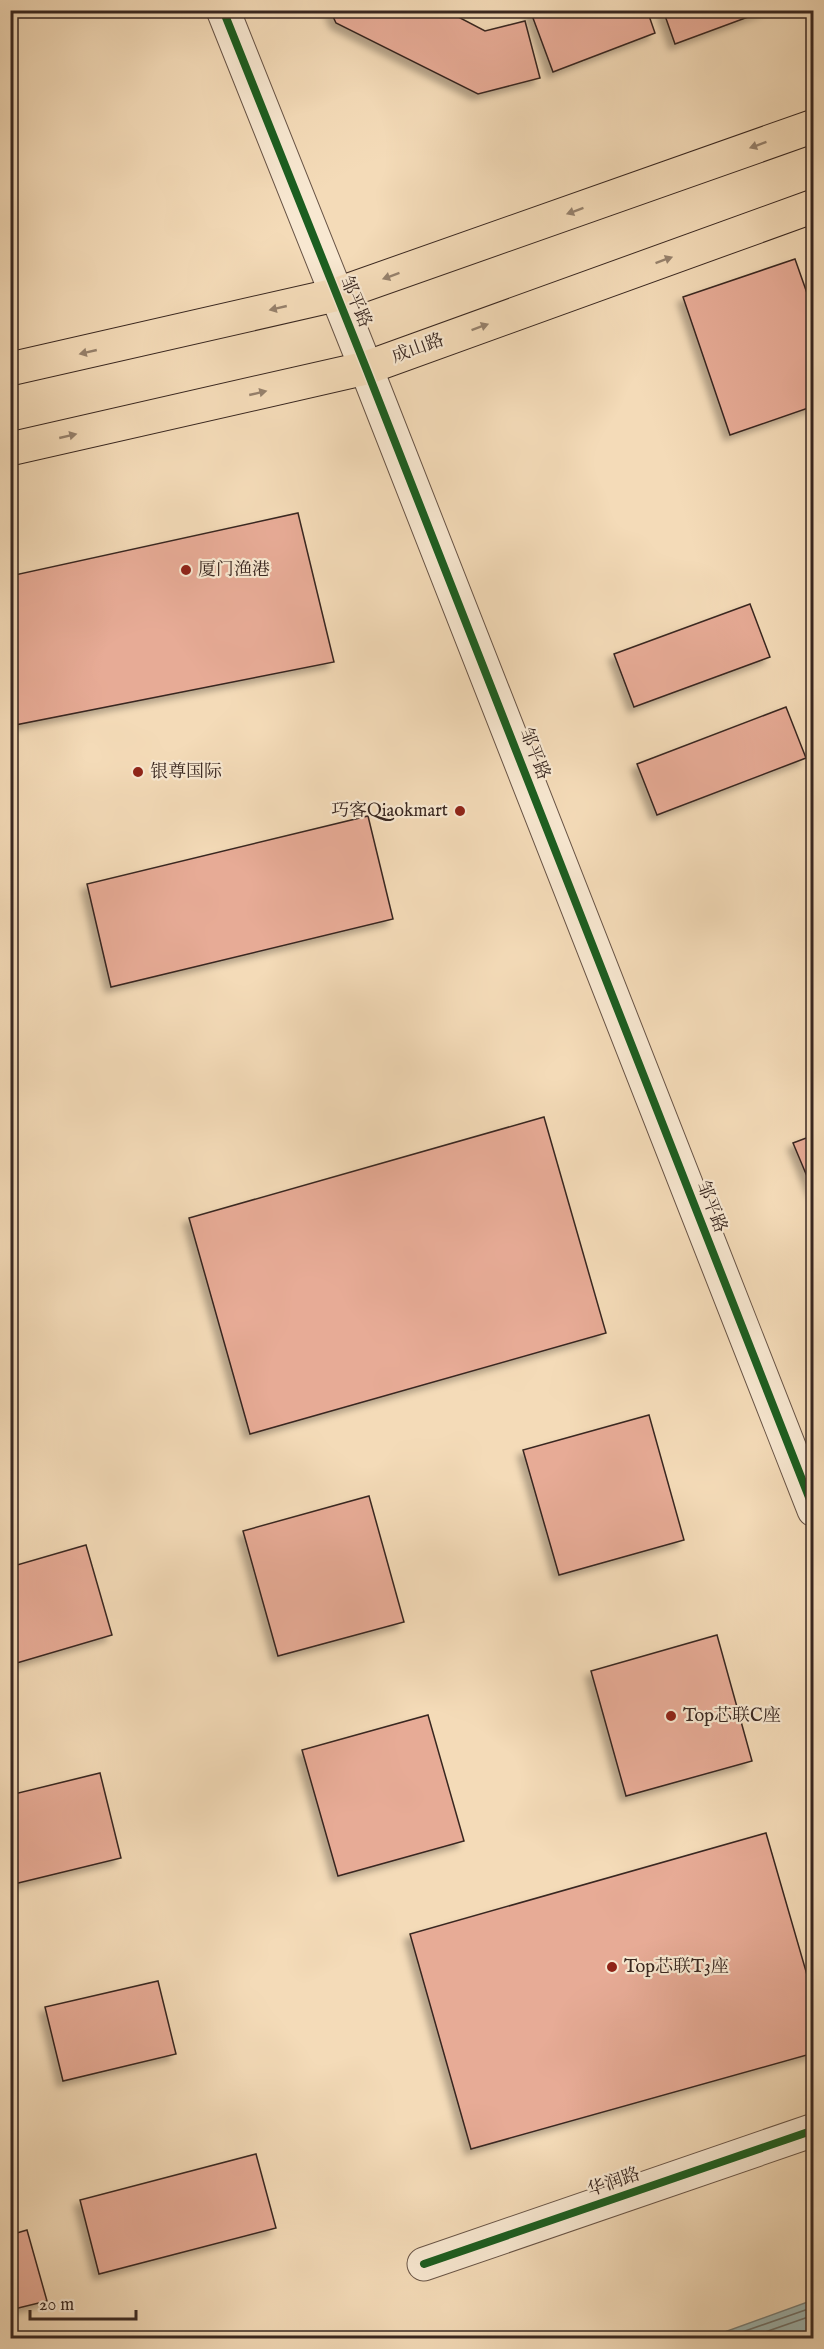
<svg xmlns="http://www.w3.org/2000/svg" width="824" height="2349" font-family="'IM FELL English','Noto Serif SC',serif">
	<style>
		.water { fill: #9eb9b6; stroke: #767f7a; stroke-width: 1.5 }
		.lines { fill: none; stroke-linecap: round; stroke-linejoin: round }
		.shore { stroke: #6c706b; stroke-width: 1.5 }
		.building { fill: #e7ab96; stroke: #392720; stroke-width: 1.5; filter: url(#shadow) }
		.minor-casing { stroke: #685446; stroke-width: 35 }
		.major-casing { stroke: #392720; stroke-width: 35 }
		.minor { stroke: #f8e8d1; stroke-width: 33 }
		.major { stroke: #f4dbb8; stroke-width: 33 }
		.cycleway-casing { stroke: #f8e8d1; stroke-width: 11 }
		.cycleway { stroke: #1b5e20; stroke-width: 8 }
		.oneway { fill: #96816c }
		.poi-dot { fill: #8f2418; stroke: #f8e8d1; stroke-width: 2 }
		.labels { text-anchor: middle; dominant-baseline: central; stroke-width: 4.5; stroke-linejoin: round; paint-order: stroke }
		.street-label { font-size: 18px; fill: #392720; stroke: #f8e8d1 }
		.poi-label { font-size: 18px; fill: #392720; stroke: #f8e8d1; text-anchor: start }
	</style>
	<defs>
		<filter id="shadow"><feDropShadow dx="-5.5" dy="5.5" stdDeviation="3" flood-color="#0004"/></filter>
	</defs>
	<rect width="100%" height="100%" fill="#f4dbb8"/>
	<filter id="stains"><feTurbulence type="fractalNoise" baseFrequency=".00333" numOctaves="4"/><feColorMatrix values="0 0 0 0 .2 0 0 0 0 .09 0 0 0 0 .02 0 0 0 .5 -.17"/></filter>
	<radialGradient id="worn" r=".72"><stop offset=".6" stop-color="#630" stop-opacity="0"/><stop offset="1" stop-color="#630" stop-opacity=".3"/></radialGradient>
	<path class="water" d="M813 2300V2338H708Z"/>
	<g class="lines">
		<path class="shore" d="M725 2338 814 2307
			M748 2338 814 2315"/>
	</g>
	<path class="building" d="M330 10H445L485 31 525 21 540 78 478 94 336 23Z
		M530 10H647L655 33 553 72Z
		M663 10H767L675 44Z
		M795 259 814 313V406L730 435 683 297Z
		M298 513 334 662 10 726V576Z
		M750 604 770 657 634 707 614 654Z
		M786 707 806 758 657 815 637 764Z
		M368 816 393 919 111 987 87 884Z
		M544 1117 606 1333 250 1434 189 1218Z
		M814 1135V1193L793 1143Z
		M649 1415 684 1540 559 1575 523 1450Z
		M369 1496 404 1622 278 1656 243 1531Z
		M86 1545 112 1635 10 1665V1567Z
		M717 1635 752 1761 626 1796 591 1671Z
		M428 1715 464 1841 338 1876 302 1750Z
		M100 1773 121 1858 10 1885V1795Z
		M766 1833 814 1999V2053L471 2149 410 1934Z
		M158 1981 176 2054 63 2081 45 2007Z
		M256 2154 276 2228 99 2274 80 2200Z
		M27 2230 47 2301 10 2310V2235Z"/>
	<g class="lines">
		<g class="minor-casing">
			<path id="minor" d="M223 10 366 368 814 1510
				M424 2264 814 2130"/>
		</g>
		<g class="major-casing">
			<path id="major" d="M10 369 335 295 814 126
				M10 449 366 368 814 206"/>
		</g>
		<use href="#minor" class="minor"/>
		<use href="#major" class="major"/>
		<g class="cycleway-casing">
			<path id="cycleway" d="M223 10 366 368 814 1510
				M424 2264 814 2130"/>
		</g>
		<use href="#cycleway" class="cycleway"/>
	</g>
	<defs><path id="oneway-solid" d="M-6-.8H1V-3.2L6.5 0L1 3.2V.8H-6Z" transform="scale(1.5)"/></defs>
	<g class="oneway">
		<use href="#oneway-solid" transform="translate(758 145) rotate(160)"/>
		<use href="#oneway-solid" transform="translate(575 211) rotate(160)"/>
		<use href="#oneway-solid" transform="translate(664 260) rotate(-20)"/>
		<use href="#oneway-solid" transform="translate(391 276) rotate(160)"/>
		<use href="#oneway-solid" transform="translate(278 308) rotate(167)"/>
		<use href="#oneway-solid" transform="translate(480 327) rotate(-20)"/>
		<use href="#oneway-solid" transform="translate(88 352) rotate(167)"/>
		<use href="#oneway-solid" transform="translate(258 393) rotate(-13)"/>
		<use href="#oneway-solid" transform="translate(68 436) rotate(-13)"/>
	</g>
	<g class="poi-dot">
		<circle cx="186" cy="570" r="6"/>
		<circle cx="138" cy="772" r="6"/>
		<circle cx="460" cy="811" r="6"/>
		<circle cx="671" cy="1716" r="6"/>
		<circle cx="612" cy="1967" r="6"/>
	</g>
	<g class="labels">
		<g class="street-label">
			<text transform="translate(355 302) rotate(67)">邹平路</text>
			<text transform="translate(418 349) rotate(-20)">成山路</text>
			<text transform="translate(534 754) rotate(69)">邹平路</text>
			<text transform="translate(711 1207) rotate(69)">邹平路</text>
			<text transform="translate(614 2183) rotate(-19)">华润路</text>
		</g>
		<g class="poi-label">
			<text x="198" y="570">厦门渔港</text>
			<text x="150" y="772">银尊国际</text>
			<text x="448" y="811" text-anchor="end">巧客Qiaokmart</text>
			<text x="683" y="1716">Top芯联C座</text>
			<text x="624" y="1967">Top芯联T3座</text>
		</g>
	</g>
	<rect width="824" height="2349" fill="none" stroke="#f4dbb8" stroke-width="36"/>
	<rect x="12" y="12" width="800" height="2325" fill="none" stroke="#392720" stroke-width="3"/>
	<rect x="18" y="18" width="788" height="2313" fill="none" stroke="#392720" stroke-width="1.5"/>
	<path d="M30 2310v9h106v-9" fill="none" stroke="#392720" stroke-width="3"/>
	<text x="39" y="2310" font-size="18" fill="#392720" stroke="#f8e8d1" stroke-width="4.5" paint-order="stroke">20 m</text>
	<rect width="100%" height="100%" filter="url(#stains)"/>
	<rect width="100%" height="100%" fill="url(#worn)"/>
</svg>
